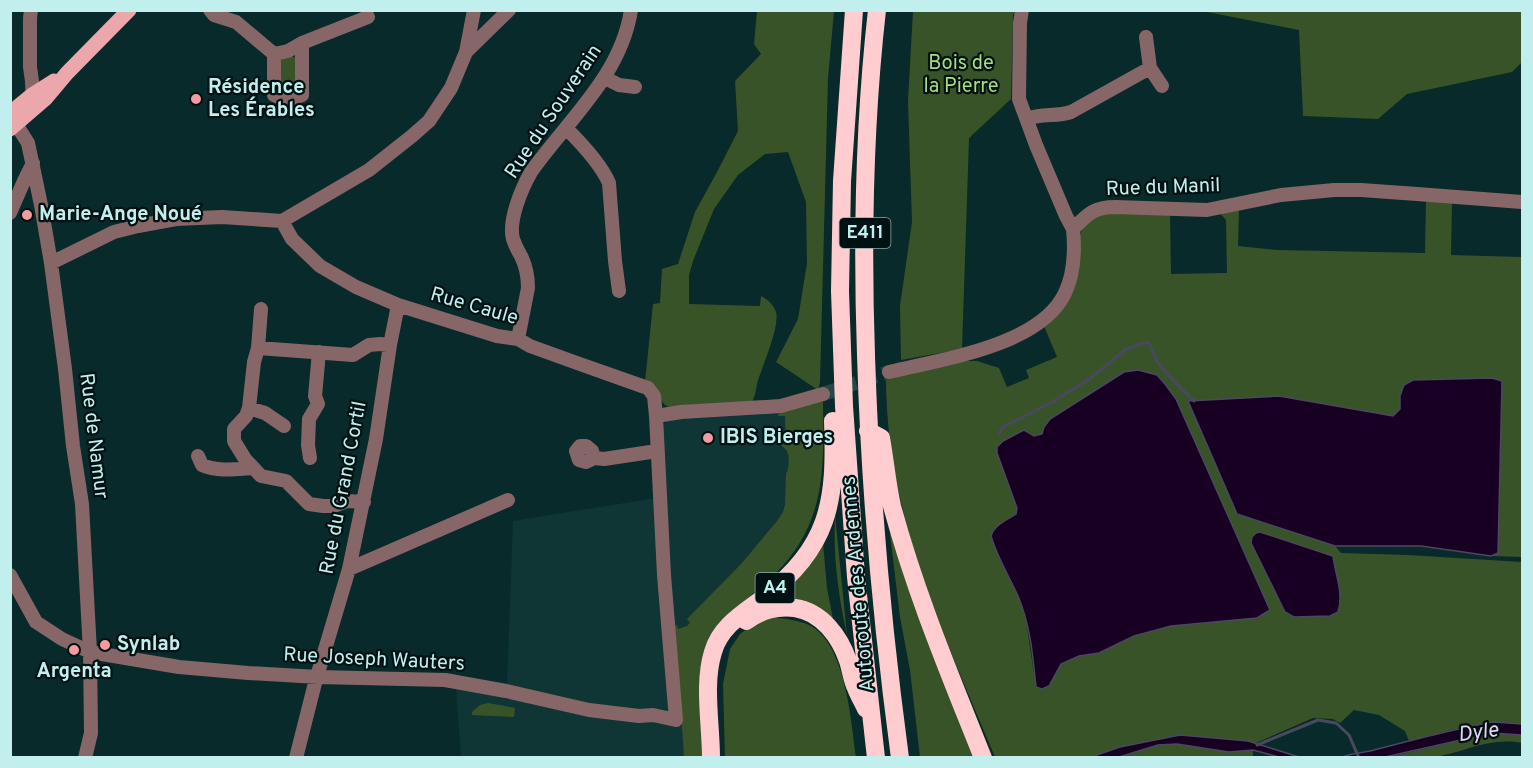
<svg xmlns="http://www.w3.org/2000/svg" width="1533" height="768" font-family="Overpass,sans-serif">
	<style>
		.built { fill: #0f3635 }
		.green { fill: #395328; fill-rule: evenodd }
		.water { fill: #180023; stroke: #4a4860; stroke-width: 1.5 }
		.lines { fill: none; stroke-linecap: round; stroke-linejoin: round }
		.stream { stroke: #4a4860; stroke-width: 3 }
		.minor-tunnel { stroke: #244847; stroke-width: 14; stroke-dasharray: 14 7; stroke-linecap: butt }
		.minor { stroke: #876668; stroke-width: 14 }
		.major { stroke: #eca7ac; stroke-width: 15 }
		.highway { stroke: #ffcccf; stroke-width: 18 }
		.poi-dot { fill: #f49aa2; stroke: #011; stroke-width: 2 }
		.labels { text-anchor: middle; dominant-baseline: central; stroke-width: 4.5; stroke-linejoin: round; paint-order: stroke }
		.shield { fill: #011; stroke: #86acab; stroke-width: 1.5 }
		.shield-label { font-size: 18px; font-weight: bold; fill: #c0efed }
		.park-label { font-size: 20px; fill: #a5dd83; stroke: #011 }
		.poi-label { font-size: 20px; font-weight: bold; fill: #c0efed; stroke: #011; text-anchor: start }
		.street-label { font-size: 20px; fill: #c0efed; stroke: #011 }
		.water-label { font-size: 21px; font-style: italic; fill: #e9d2f5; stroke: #011 }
	</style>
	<rect width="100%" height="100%" fill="#082a2a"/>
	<path class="built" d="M787 410 791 470 787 511 730 582 689 757H461L456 688 507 685 513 521 656 498 662 430 666 421 670 419Z"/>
	<path class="green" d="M757 11H834L828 78 820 382 818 390 776 362 798 319 807 263 806 202 788 152 765 154 738 175 714 209 693 261 689 275V304L760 306 761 296C768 300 773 304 776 312 780 326 763 365 758 380 756 387 756 395 752 402L669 407 665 405 645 382 653 304 660 303 662 269 678 264 695 212 717 172 738 131 735 81 761 54 754 44Z
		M913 11H1015L1013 15 1011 99 969 138 962 349 901 360 900 306 912 222 908 101Z
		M1202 11H1522V62L1512 72 1407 94 1378 119 1303 116 1299 30Z
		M288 55 297 58 295 91 292 93C274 88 279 78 278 62L282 57Z
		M1426 199 1452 201 1451 255 1522 257V557L1491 556 1498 553 1501 381 1492 378 1413 380 1400 396V409L1393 416 1279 396 1189 401 1238 514 1335 546 1341 553 1408 555 1522 562V724L1493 722 1455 729 1409 741 1405 731 1379 715 1354 710 1340 723 1333 719 1313 718 1256 743 1248 741 1180 735 1120 747 1091 757H995C943 632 886 515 886 377L962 361H977L999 368 1007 387 1029 378 1026 370 1057 357 1044 326 1059 311 1077 243 1083 227 1089 219 1102 213 1170 212 1171 274 1227 273 1226 220 1219 212 1239 210 1238 246 1277 250 1425 253ZM1044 427 1257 618 1171 626 1134 636 1099 653 1079 656 1061 664 1049 686 1036 687 1026 621 1019 597 991 537C994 525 1007 520 1016 514L1017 508 1012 495 1034 436 1042 434Z
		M820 400 823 402C824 470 826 524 774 575 755 593 734 608 717 629L702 757H684L675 626 677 625 678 629 687 626 690 623 687 619 742 563 777 521 783 512 785 505 786 474C789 469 790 457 787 451 786 449 782 446 780 445L786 443 785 416H778L779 413 784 411Z
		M835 515 847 635C838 594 833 556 835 515Z
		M890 534 895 536 978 757H920L910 670 900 617Z
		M823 543 827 588 833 619 776 600 793 582Z
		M773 617C785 619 798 620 809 625 846 643 851 722 856 757L725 758 723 684 730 649 740 634 755 623Z
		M488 703 515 708 514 717 472 715V712L480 705Z
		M1492 733 1522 735V743C1490 737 1467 751 1436 757 1421 760 1400 757 1385 758Z
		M1177 744 1229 752 1253 750V757L1119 758 1158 745Z"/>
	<path class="water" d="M1138 370 1157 375 1165 384 1176 399 1270 610 1257 618 1171 626 1134 636 1099 653 1079 656 1061 664 1049 686 1042 689 1036 687C1033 656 1030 624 1018 596 1009 576 997 557 991 536 994 525 1007 520 1016 514L1017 508 997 453V447L1003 441 1024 430 1034 436 1042 434 1044 427 1050 419 1124 372Z
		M1492 378 1502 381 1498 553 1491 556 1421 546H1335L1237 514 1188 401 1279 396 1393 416 1400 409V396L1404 385 1413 380Z
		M1260 532 1333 556C1335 574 1344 593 1338 612L1330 616 1294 617 1285 612 1251 543 1252 537 1256 533Z
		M1493 722 1522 724V735L1492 733 1385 757H1342C1352 753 1363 753 1374 750 1413 740 1453 729 1493 722Z
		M1180 735 1248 741 1299 757H1279L1253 750 1229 752 1177 744 1158 745 1119 757H1091L1120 747Z"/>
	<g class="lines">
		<path class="stream" d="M999 433 1003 427 1052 402 1091 378 1126 349 1148 342C1153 347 1153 356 1159 364 1169 377 1182 389 1194 401
			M1257 745 1318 720 1336 723 1349 735 1359 758"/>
		<path class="minor-tunnel" d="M823 394 889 372"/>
		<path class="minor" d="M31 10 30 18V67L32 81 33 104
			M210 10 214 15 236 22 274 54 288 51 302 43 368 17
			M1022 10 1020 23 1019 99 1036 145 1066 216 1073 229
			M1146 37 1150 68
			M466 52 474 10
			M274 54V95L288 101 302 95V43
			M605 78 619 85 635 87
			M1027 119C1042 113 1056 117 1071 112L1150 68 1162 86
			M16 124 28 143 41 205 51 263 65 369 73 446 82 504 90 652 91 733 85 758
			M566 128C581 143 601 164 609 183L615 261 619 291
			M10 213 24 181 33 163
			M51 263 114 232 138 226 176 219 222 217 282 221 369 170 412 136 429 121 451 88 466 52 509 10
			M261 309 258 348 254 362 249 408 246 416 234 429V441L245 459 261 476 286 481 309 504 323 506H334L347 501 364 502
			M518 339 528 288C528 276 526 266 521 256 518 251 515 245 513 239 508 220 522 188 531 172 567 121 621 76 631 10
			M258 348 353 355 369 345 380 344 390 345
			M889 372C942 359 1040 346 1065 293 1074 274 1075 250 1073 229 1087 215 1093 207 1115 207L1207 210 1281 195 1334 190H1361L1417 194 1522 202
			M249 408 265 413 284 426
			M656 416 681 412 781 406 823 394
			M198 456 202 465C218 472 237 469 253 468
			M310 458 308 445 309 419 318 404 315 396 319 352
			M594 458 592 451 586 446H580L576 451 579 460 586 462 594 458 604 459 657 451
			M349 569 508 500
			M10 575 36 622 62 639 90 652 179 667 248 673 318 677 445 680 506 691 589 710 639 716 653 715 676 720 664 575 656 416 654 396 648 388 642 386 577 363 530 346 518 339 497 336 398 305 356 287 320 266 292 239 282 221
			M296 758 315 683 349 569 376 439 390 345 398 305"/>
		<path class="major" d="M10 113 32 95 54 81
			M10 129 46 98 67 73 129 10"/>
		<path class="highway" d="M854 10 842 181 840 291 844 406 856 577 876 758
			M877 10C864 125 862 240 866 355 870 490 882 624 900 758
			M868 431 881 438C885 460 887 484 892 506 915 592 950 675 983 758
			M746 621C762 610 776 606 795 608 822 612 840 637 848 661 851 670 852 680 856 688 859 696 863 702 866 709
			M711 758C711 724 703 684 713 652 720 627 742 614 762 599 830 546 836 503 833 421"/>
	</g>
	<g class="poi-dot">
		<circle cx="196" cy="99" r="6"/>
		<circle cx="27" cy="215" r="6"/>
		<circle cx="708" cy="438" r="6"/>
		<circle cx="105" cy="645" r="6"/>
		<circle cx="74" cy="650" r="6"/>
	</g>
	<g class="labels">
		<g class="shield">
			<rect x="839.5" y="218" width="51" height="30" rx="4.5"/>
			<rect x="755.5" y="573" width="39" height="30" rx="4.5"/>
		</g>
		<g class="shield-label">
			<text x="865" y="233">E411</text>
			<text x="775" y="588">A4</text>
		</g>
		<g class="park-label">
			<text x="961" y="64">Bois de<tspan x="961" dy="23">la Pierre</tspan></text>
		</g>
		<g class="poi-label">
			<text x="208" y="88">Résidence<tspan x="208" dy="23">Les Érables</tspan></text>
			<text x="39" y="215">Marie-Ange Noué</text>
			<text x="720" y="438">IBIS Bierges</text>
			<text x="117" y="645">Synlab</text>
			<text x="74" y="672" text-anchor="middle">Argenta</text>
		</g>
		<g class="street-label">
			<text transform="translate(554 112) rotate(-56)">Rue du Souverain</text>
			<text transform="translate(1163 188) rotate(-2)">Rue du Manil</text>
			<text transform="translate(474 307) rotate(16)">Rue Caule</text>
			<text transform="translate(93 436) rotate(83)">Rue de Namur</text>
			<text transform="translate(344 488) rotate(-79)">Rue du Grand Cortil</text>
			<text transform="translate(859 584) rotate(-95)">Autoroute des Ardennes</text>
			<text transform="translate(374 660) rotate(3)">Rue Joseph Wauters</text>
		</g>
		<g class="water-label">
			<text transform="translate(1478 733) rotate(-8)">Dyle</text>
		</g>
	</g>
	<rect width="1533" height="768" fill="none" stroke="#c0efed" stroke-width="24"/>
</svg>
